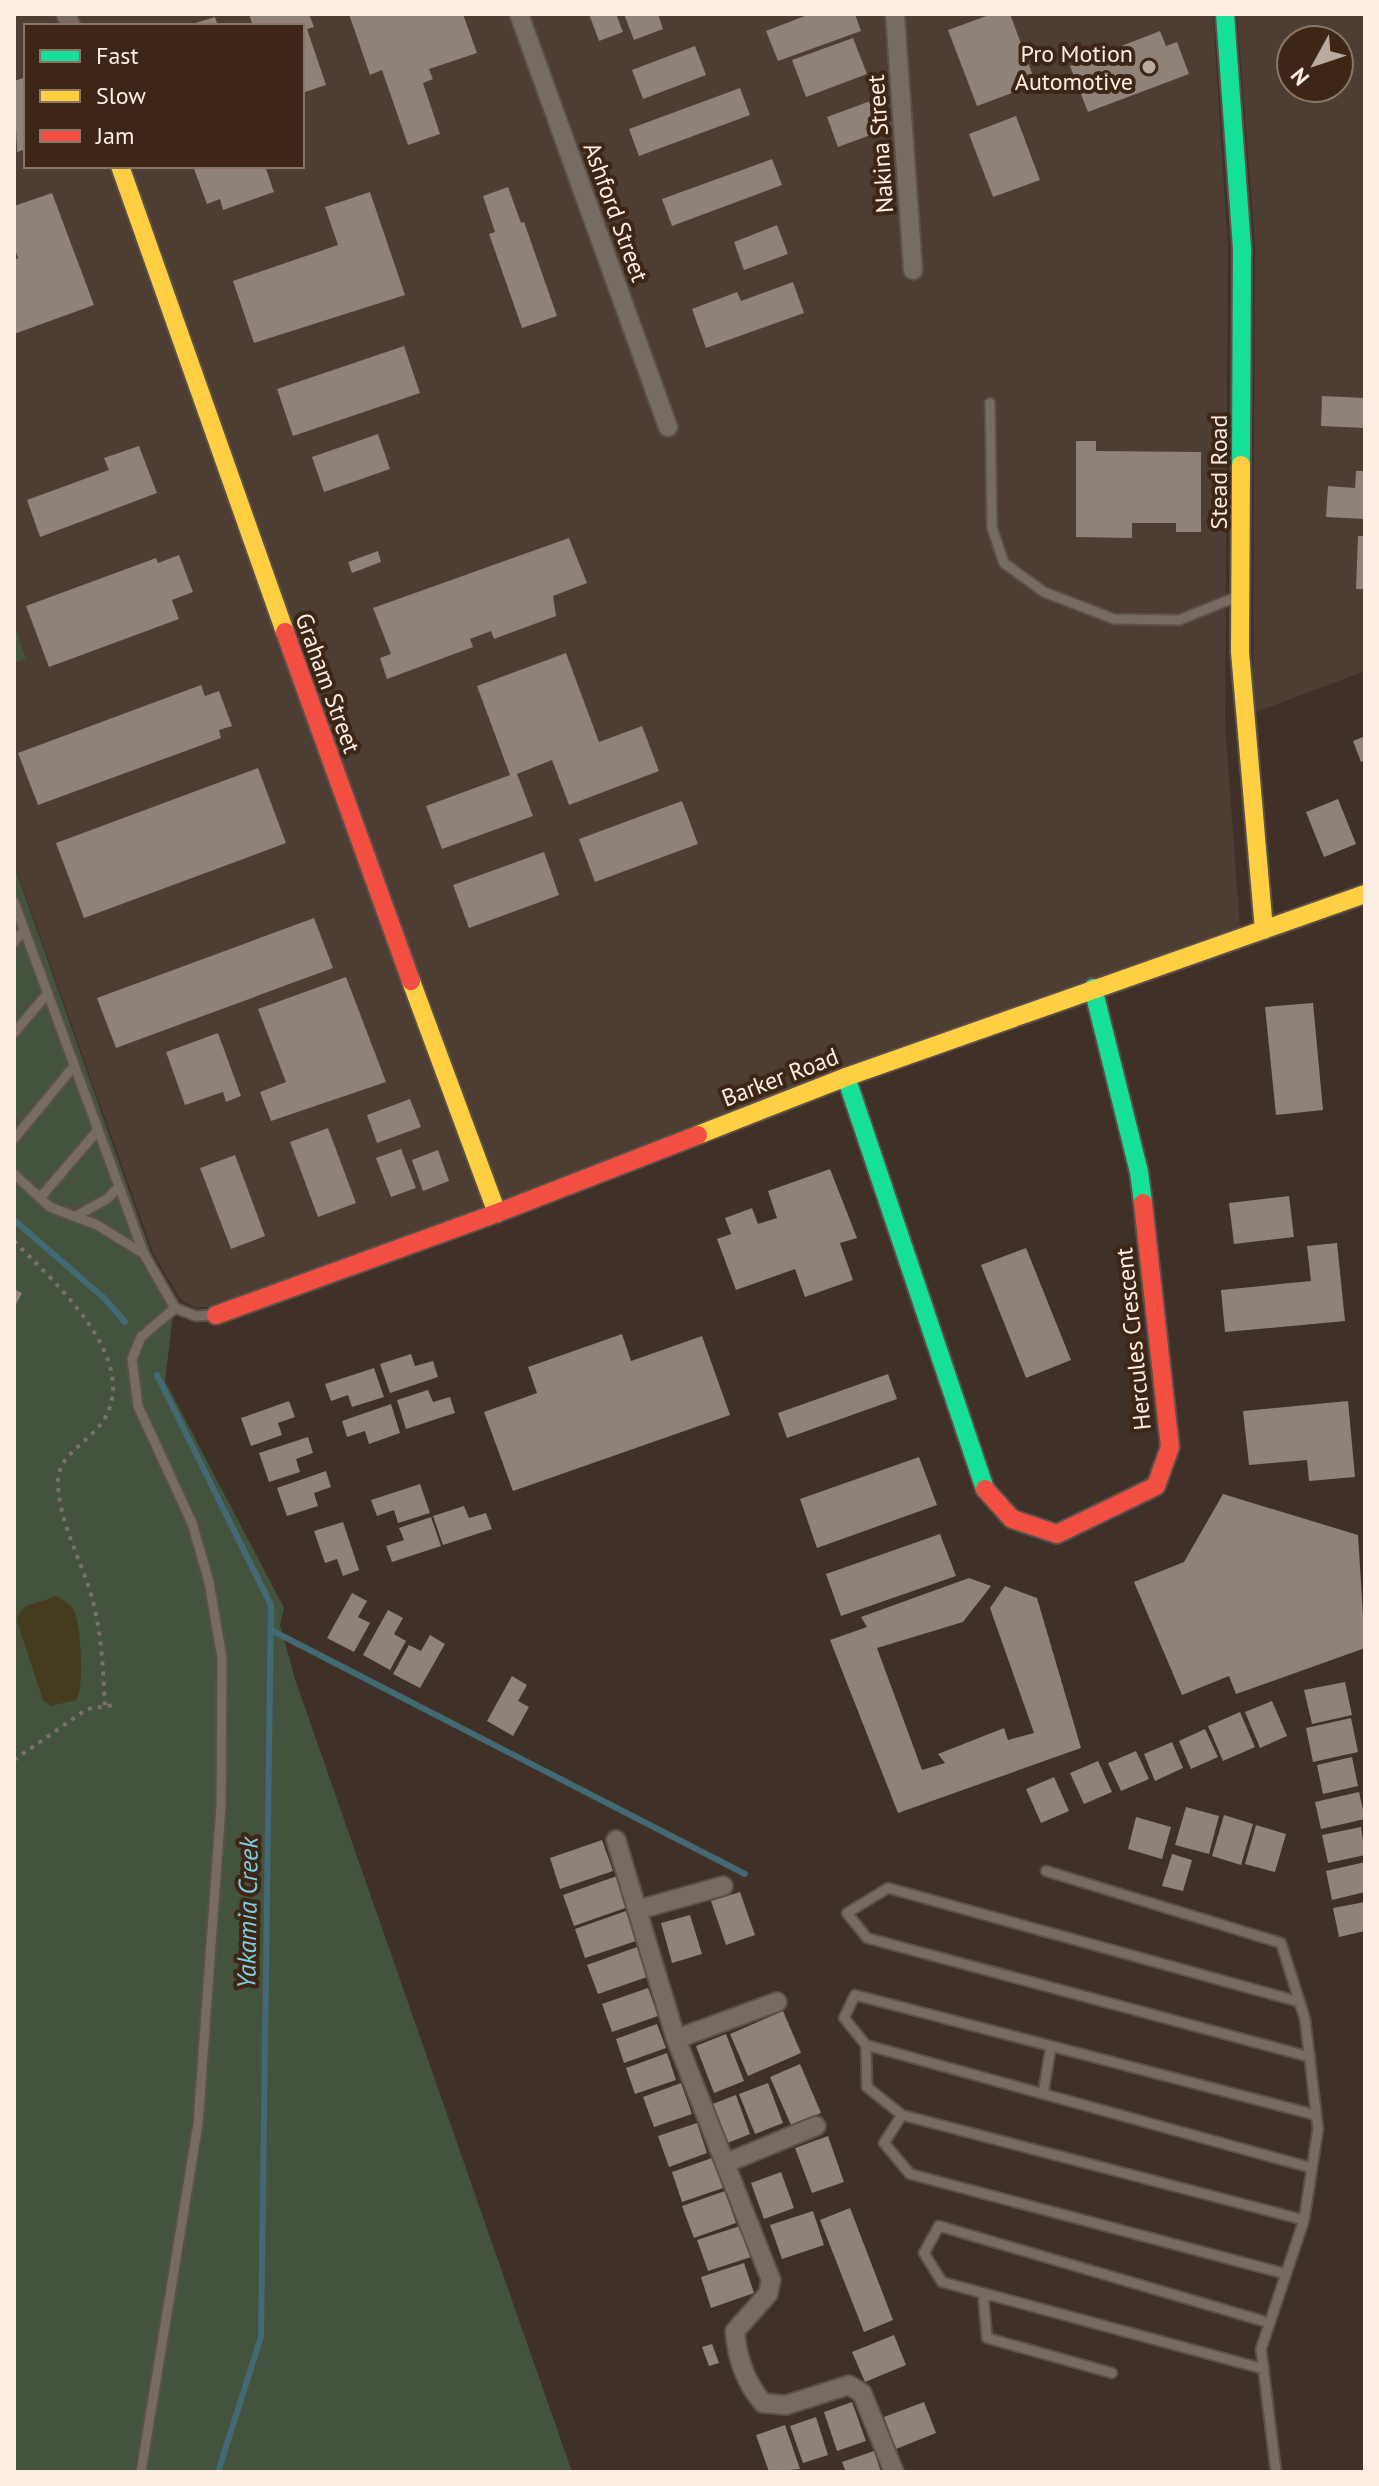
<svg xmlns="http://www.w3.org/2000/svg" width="1379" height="2486" font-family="'PT Sans',sans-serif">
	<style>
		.commercial { fill: #4d3d33; fill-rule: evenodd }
		.green { fill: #43533e }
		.sand { fill: #453c1f }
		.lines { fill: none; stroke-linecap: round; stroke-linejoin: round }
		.stream { stroke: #436a74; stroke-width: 6 }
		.building { fill: #8f8279 }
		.lane-casing { stroke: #5c5048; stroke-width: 13 }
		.street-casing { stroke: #5c5048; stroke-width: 22 }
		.fast-casing { stroke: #5c5048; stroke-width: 22 }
		.slow-casing { stroke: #5c5048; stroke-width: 22 }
		.jam-casing { stroke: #5c5048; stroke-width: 22 }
		.path { stroke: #797069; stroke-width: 4; stroke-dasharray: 4 6; stroke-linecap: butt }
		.lane { stroke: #766c64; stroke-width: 9 }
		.street { stroke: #766c64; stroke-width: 18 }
		.fast { stroke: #16e098; stroke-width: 18 }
		.slow { stroke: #ffcf43; stroke-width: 18 }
		.jam { stroke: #f24e42; stroke-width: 18 }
		.poi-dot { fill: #baaba1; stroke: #3d2615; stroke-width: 3 }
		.labels { text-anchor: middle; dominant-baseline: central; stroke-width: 8; stroke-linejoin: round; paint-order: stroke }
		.poi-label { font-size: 24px; fill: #fdede2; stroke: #3d2615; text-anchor: end }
		.street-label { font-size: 24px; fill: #fdede2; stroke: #3d2615 }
		.water-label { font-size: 26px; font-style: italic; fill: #7ecde1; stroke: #3d2615 }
	</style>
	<rect width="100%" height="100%" fill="#3f3128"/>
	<path class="commercial" d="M19 14H1213L1228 250 1225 723 1240 927 213 1306 197 1308 181 1300 153 1253 14 863V663L26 659 14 622V16ZM26 26H302V166H26Z
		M1237 14H1365V671L1253 713 1255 245ZM1291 40H1339V88H1291Z"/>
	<path class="green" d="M14 622 26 659 14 663Z
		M14 865 173 1315 165 1381 284 1608 280 1625 295 1679 572 2472H14Z"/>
	<path class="sand" d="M54 1596C63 1599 70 1603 74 1611 81 1623 85 1691 76 1700L51 1706 43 1700 17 1621C20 1600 39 1606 54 1596Z"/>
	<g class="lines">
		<path class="stream" d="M14 1220 104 1298 125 1322
			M157 1375 271 1605 261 2337 218 2472
			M271 1630 745 1874"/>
	</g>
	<path class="building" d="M249 14H309L314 27 307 29 326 85 302 93V26H253Z
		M349 14H463L477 53 429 69 433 79 423 83 440 134 408 145 382 70 370 75Z
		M589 14H616L623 32 599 41Z
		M624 14H658L663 29 634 40Z
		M810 14H855L861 31 778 61 766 31Z
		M992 14H1010L1036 84 977 106 948 30Z
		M215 17 218 26H189V25Z
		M1160 31 1166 46 1177 42 1189 74 1088 112 1070 66Z
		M853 38 867 74 806 97 792 60Z
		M695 46 706 75 643 99 632 70Z
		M26 77V149L17 152 14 81Z
		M740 88 750 115 639 156 629 129Z
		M881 97 892 127 838 147 827 117Z
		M1016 116 1040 180 993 197 969 134Z
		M772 159 782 185 672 226 662 199Z
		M193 166H265L274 192 223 210 220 199 207 204Z
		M508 187 521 223 524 222 557 316 522 328 489 234 495 232 483 196Z
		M370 192 405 295 254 343 233 281 338 245 325 207Z
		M52 193 94 305 14 334V260L18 258 14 247V206Z
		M777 225 788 254 744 270 734 242Z
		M793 282 804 313 706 348 692 309 737 292 741 301Z
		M404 346 420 393 293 436 277 389Z
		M1322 396 1365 398V428L1321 426Z
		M378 434 390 469 324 492 312 457Z
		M1076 441H1096V451L1201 452V532H1176V523H1132V538L1076 537Z
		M139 446 157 493 40 537 27 500 109 470 104 458Z
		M1356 471H1365V519L1326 517 1328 486 1355 488Z
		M1358 536H1365V589H1356Z
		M569 538 587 583 553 596 556 616 494 639 491 631 470 639 473 647 387 679 380 658 391 654 373 608Z
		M378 551 381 562 352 573 348 562Z
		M179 555 193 592 172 600 179 619 49 667 26 606 156 558 158 563Z
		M566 653 599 742 642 726 659 771 569 805 552 760 517 774 533 816 442 849 426 806 510 775 477 686Z
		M201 685 205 696 219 691 232 726 219 730 221 738 38 805 18 753Z
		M1365 736V760L1361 762 1353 741Z
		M258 768 286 843 84 918 56 843Z
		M1338 799 1356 844 1324 857 1306 812Z
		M682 801 698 844 595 882 579 839Z
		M544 852 559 895 469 928 453 885Z
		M314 918 333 968 116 1048 97 998Z
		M346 977 386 1082 271 1121 260 1092 286 1082 258 1009Z
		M1313 1003 1323 1110 1276 1115 1265 1007Z
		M218 1033 241 1096 226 1102 223 1092 185 1105 166 1052Z
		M410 1099 421 1127 377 1143 367 1115Z
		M328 1128 356 1203 318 1217 290 1142Z
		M401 1149 416 1188 391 1197 376 1158Z
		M438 1150 449 1181 423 1191 412 1160Z
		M235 1155 265 1236 231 1249 200 1168Z
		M830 1169 857 1238 840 1243 853 1280 805 1297 795 1269 736 1290 717 1239 731 1234 725 1218 752 1208 758 1224 777 1218 768 1191Z
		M1289 1196 1294 1237 1234 1244 1229 1203Z
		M1337 1243 1345 1321 1225 1332 1221 1290 1311 1281 1307 1246Z
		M1026 1248 1071 1360 1026 1378 981 1265Z
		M14 1289 22 1293 14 1308Z
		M622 1334 631 1361 702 1336 730 1415 513 1491 484 1412 537 1393 528 1367Z
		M411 1354 415 1366 433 1361 438 1377 390 1393 380 1364Z
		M374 1368 384 1397 352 1407 348 1395 331 1401 325 1384Z
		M888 1374 897 1399 787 1438 778 1413Z
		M428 1390 433 1402 450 1397 455 1413 406 1429 397 1400Z
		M289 1401 295 1417 278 1423 282 1435 251 1446 241 1418Z
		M1348 1401 1355 1477 1309 1481 1307 1460 1249 1465 1243 1411Z
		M391 1404 400 1433 369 1444 365 1431 347 1437 342 1421Z
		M308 1437 313 1453 296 1459 300 1472 269 1482 259 1453Z
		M919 1457 937 1505 817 1548 800 1499Z
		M326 1471 331 1487 314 1493 318 1506 287 1516 277 1488Z
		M420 1484 430 1513 398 1523 394 1510 377 1516 371 1500Z
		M1223 1494 1358 1535 1365 1648 1236 1694 1229 1676 1182 1695 1134 1582 1184 1562Z
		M464 1506 469 1518 486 1513 492 1529 443 1545 433 1516Z
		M431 1517 441 1546 392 1562 386 1546 404 1540 399 1528Z
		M343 1522 359 1570 343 1576 337 1559 325 1563 314 1531Z
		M940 1534 956 1576 841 1616 826 1574Z
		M969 1578 991 1586 963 1622 877 1648 922 1770 945 1763 938 1754 1004 1728 1008 1740 1034 1733 990 1608 1005 1586 1037 1598 1081 1748 898 1813 830 1640 867 1627 861 1617Z
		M352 1593 367 1601 358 1617 370 1623 354 1652 327 1638Z
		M388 1610 403 1618 394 1634 406 1641 390 1670 363 1655Z
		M430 1635 445 1644 420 1688 393 1674 409 1645 421 1651Z
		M512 1676 527 1685 518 1701 529 1707 513 1736 487 1721Z
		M1345 1682 1352 1715 1312 1724 1304 1690Z
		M1272 1701 1287 1736 1260 1748 1245 1712Z
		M1240 1712 1255 1747 1223 1761 1208 1726Z
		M1351 1718 1358 1752 1313 1762 1306 1728Z
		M1205 1729 1218 1757 1191 1769 1179 1741Z
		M1172 1742 1183 1768 1155 1781 1144 1754Z
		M1136 1751 1149 1779 1121 1791 1108 1763Z
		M1352 1757 1358 1786 1323 1794 1317 1765Z
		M1098 1761 1112 1792 1084 1804 1070 1773Z
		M1054 1777 1069 1811 1041 1823 1026 1789Z
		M1359 1792 1365 1819 1321 1829 1315 1802Z
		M1186 1807 1219 1816 1209 1854 1175 1845Z
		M1224 1815 1253 1824 1241 1865 1212 1856Z
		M1136 1817 1171 1827 1162 1859 1128 1849Z
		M1256 1825 1286 1834 1275 1872 1245 1864Z
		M1361 1827 1365 1855 1328 1863 1322 1835Z
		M602 1840 613 1871 560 1889 550 1858Z
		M1172 1854 1192 1860 1183 1891 1162 1886Z
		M1365 1862V1892L1332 1900 1326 1871Z
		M617 1876 628 1907 574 1926 563 1895Z
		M740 1892 755 1935 726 1945 711 1901Z
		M1365 1902V1931L1339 1937 1333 1908Z
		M626 1911 636 1941 585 1958 575 1929Z
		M690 1915 702 1954 672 1963 661 1923Z
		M637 1947 647 1977 598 1994 587 1965Z
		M648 1988 658 2016 612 2032 602 2004Z
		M783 2011 801 2053 748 2076 730 2034Z
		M657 2024 666 2048 624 2063 616 2039Z
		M726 2034 744 2081 714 2093 696 2046Z
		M667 2053 676 2080 635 2094 626 2068Z
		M800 2064 821 2113 791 2125 770 2077Z
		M681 2083 692 2114 654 2127 643 2097Z
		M768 2083 783 2123 755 2134 739 2094Z
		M736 2095 750 2134 720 2146 705 2107Z
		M697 2123 707 2153 669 2167 658 2136Z
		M828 2136 844 2182 812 2193 795 2148Z
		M712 2158 723 2188 682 2202 672 2172Z
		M781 2172 794 2208 764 2219 751 2183Z
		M725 2191 736 2223 694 2238 682 2206Z
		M850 2208 893 2320 864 2332 820 2220Z
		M813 2211 824 2245 782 2259 770 2225Z
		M740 2226 751 2257 708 2271 697 2240Z
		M744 2263 754 2293 711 2308 701 2277Z
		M894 2335 906 2365 865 2382 852 2352Z
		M712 2344 719 2363 709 2366 702 2347Z
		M852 2402 866 2441 837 2451 824 2412Z
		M924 2402 936 2433 896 2449 884 2417Z
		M816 2417 828 2455 803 2463 790 2426Z
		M785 2425 800 2469 769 2472 756 2435Z
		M874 2451 881 2472H846L842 2462Z"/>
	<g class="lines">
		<g class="lane-casing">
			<path id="lane" d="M990 403 992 528 1004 563 1044 592 1114 619 1179 620 1239 596
				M14 902 144 1254 175 1308 196 1316 213 1315
				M14 942 24 930
				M14 1033 48 993
				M14 1139 74 1066
				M14 1174 50 1207 97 1225 144 1254
				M40 1198 98 1130
				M76 1216 107 1199 119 1187
				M1046 1871 1281 1943 1305 2019 1318 2129 1304 2220 1261 2349 1276 2472
				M1300 2002 888 1888 847 1913 867 1938 1310 2057
				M866 2045 867 2087 902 2115 1304 2220
				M1043 2094 1051 2046
				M902 2115 884 2143 910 2174 1286 2274
				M1312 2168 866 2045 844 2018 855 1995 1316 2115
				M983 2293 987 2338 1112 2373
				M1264 2369 942 2282 924 2253 939 2226 1270 2323
				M141 2472 198 2124 221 1806 222 1658 209 1582 192 1523 138 1406 132 1359 141 1337 175 1308"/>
		</g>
		<g class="street-casing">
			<path id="street" d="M66 14 71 26
				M519 14 668 427
				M895 14 913 270
				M616 1840 676 2039 771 2280 768 2294 735 2331C737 2359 745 2382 763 2403L786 2405 849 2385 862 2393 894 2472
				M637 1910 723 1886
				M676 2039 777 2002
				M726 2163 816 2126"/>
		</g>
		<g class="fast-casing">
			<path id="fast" d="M1225 14 1242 248 1241 465
				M1093 988 1139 1172 1143 1203
				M846 1077 985 1489"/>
		</g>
		<g class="slow-casing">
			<path id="slow" d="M120 166 285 632
				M1241 465 1240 652 1264 930
				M411 981 497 1213
				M698 1135 846 1077 1365 894"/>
		</g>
		<g class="jam-casing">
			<path id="jam" d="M285 632 411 981
				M216 1315 497 1213 698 1135
				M985 1489 1012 1519 1057 1534 1156 1486 1170 1447 1143 1203"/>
		</g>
		<path class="path" d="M14 1241C53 1281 146 1362 101 1424 88 1442 58 1455 58 1481 59 1519 76 1550 88 1585 101 1622 103 1667 105 1706
			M14 1760 87 1709 115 1705"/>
		<use href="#lane" class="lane"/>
		<use href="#street" class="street"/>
		<use href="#fast" class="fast"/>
		<use href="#slow" class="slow"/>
		<use href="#jam" class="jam"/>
	</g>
	<circle class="poi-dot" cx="1149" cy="67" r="8"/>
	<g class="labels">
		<g class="poi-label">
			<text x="1133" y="53">Pro Motion<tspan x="1133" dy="28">Automotive</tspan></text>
		</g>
		<g class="street-label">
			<text transform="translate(880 144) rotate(-94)">Nakina Street</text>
			<text transform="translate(616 212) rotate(70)">Ashford Street</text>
			<text transform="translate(1218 472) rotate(-90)">Stead Road</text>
			<text transform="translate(328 683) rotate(70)">Graham Street</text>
			<text transform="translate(780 1077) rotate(-21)">Barker Road</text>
			<text transform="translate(1133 1339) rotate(-96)">Hercules Crescent</text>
		</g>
		<g class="water-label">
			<text transform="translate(247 1913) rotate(-89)">Yakamia Creek</text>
		</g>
	</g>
	<rect width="1379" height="2486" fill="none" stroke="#fdede2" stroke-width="32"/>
	<rect x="24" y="24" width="280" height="144" fill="#3d2615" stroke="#8a7667" stroke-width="2"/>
	<rect x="40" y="50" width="40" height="12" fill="#16e098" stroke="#8a7667" stroke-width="2"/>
	<text x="96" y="64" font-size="24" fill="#fdede2">Fast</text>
	<rect x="40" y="90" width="40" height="12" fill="#ffcf43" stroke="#8a7667" stroke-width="2"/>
	<text x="96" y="104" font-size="24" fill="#fdede2">Slow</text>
	<rect x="40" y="130" width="40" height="12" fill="#f24e42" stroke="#8a7667" stroke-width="2"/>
	<text x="96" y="144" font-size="24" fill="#fdede2">Jam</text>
	<g transform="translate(1315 64) rotate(230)"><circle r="38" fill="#3d2615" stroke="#8a7667" stroke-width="2"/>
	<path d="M0-6L14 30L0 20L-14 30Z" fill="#baaba1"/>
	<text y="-12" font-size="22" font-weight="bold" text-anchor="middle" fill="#fdede2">N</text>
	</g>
</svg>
